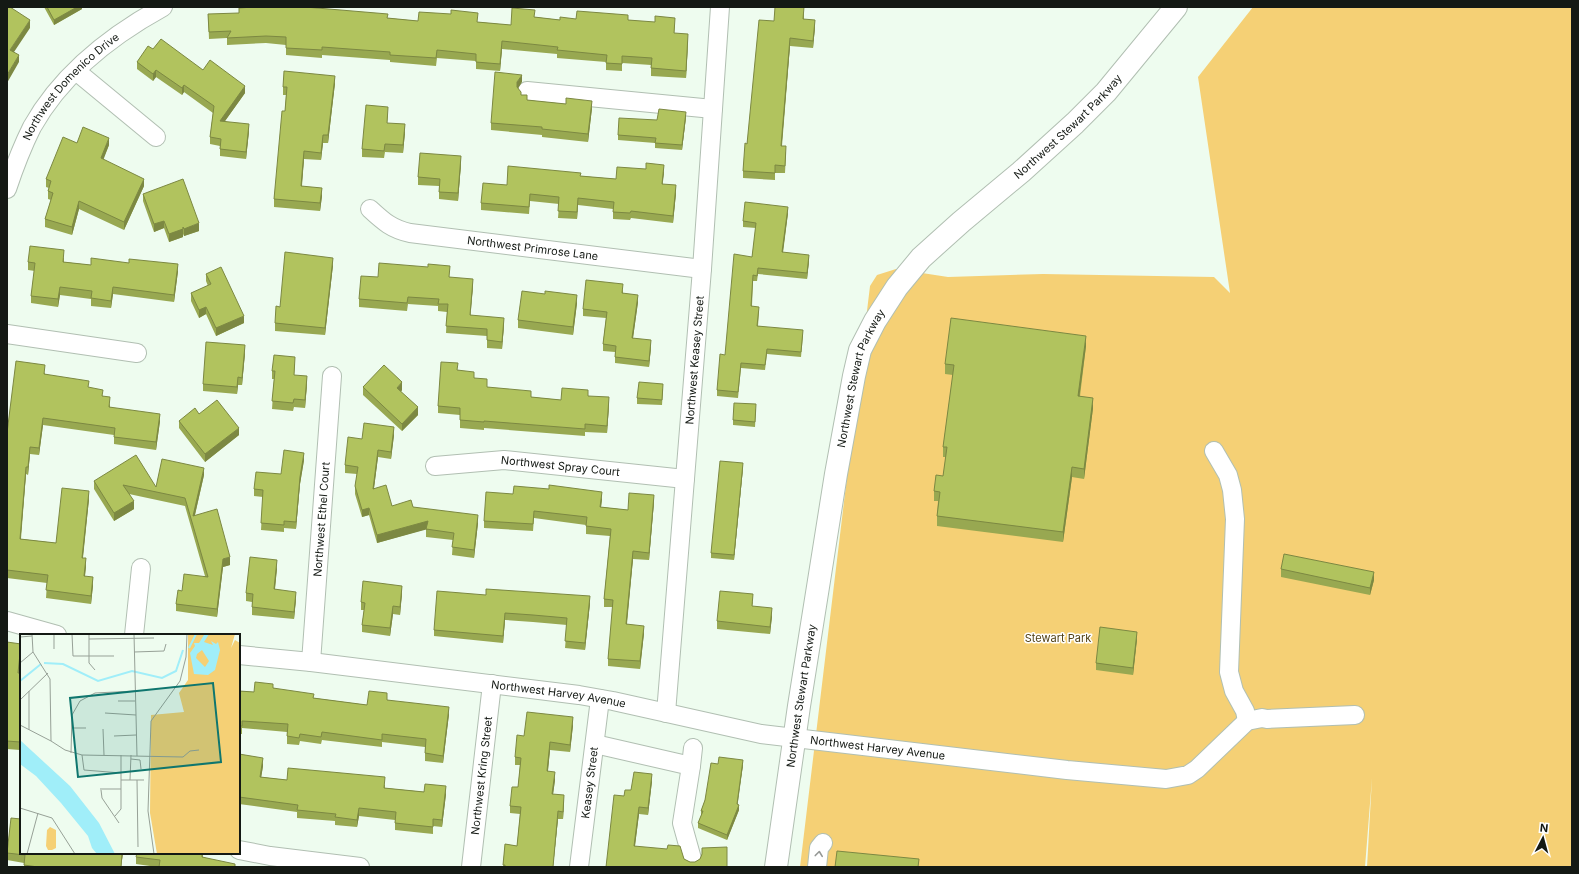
<svg xmlns="http://www.w3.org/2000/svg" width="1579" height="874" font-family="Inter,sans-serif">
	<style>
		.green { fill: #f5d075 }
		.lines { fill: none; stroke-linecap: round; stroke-linejoin: round }
		.minor-casing { stroke: #b1bfb2; stroke-width: 20 }
		.major-casing { stroke: #b1bfb2; stroke-width: 24 }
		.minor { stroke: #fff; stroke-width: 18 }
		.major { stroke: #fff; stroke-width: 22 }
		.wall { fill: #98a851 }
		.shaded-wall { fill: #7c8842 }
		.building { fill: #b1c35e; stroke: #7c8842 }
		.oneway { stroke: #959895 }
		.labels { text-anchor: middle; dominant-baseline: central; stroke-width: 3; stroke-linejoin: round; paint-order: stroke }
		.street-label { font-size: 11px; fill: #141914; stroke: #fff }
		.park-label { font-size: 11px; fill: #524217; stroke: #fff }
		.inset-river { fill: none; stroke: #a0eef9; stroke-width: 2 }
		.inset-road { fill: none; stroke: #97a197; stroke-width: 1 }
		.view { fill: #0f766e; fill-opacity: 0.15; stroke: #0f766e; stroke-width: 2 }
		.inset-edge { fill: none; stroke: #141914; stroke-width: 2 }
	</style>
	<rect width="100%" height="100%" fill="#eefcef"/>
	<path class="green" d="M1253 7H1572V867H1367L1372 778 1365 867H800L870 286 877 275 896 269 948 277 1043 274 1214 277 1230 293 1198 77Z"/>
	<g class="lines">
		<g class="minor-casing">
			<g id="minor">
				<path d="M76 71 156 137"/>
				<path d="M527 91 713 109"/>
				<path id="s1" d="M7 189C14 168 22 147 32 127 61 75 112 35 163 7"/>
				<path id="s2" d="M370 209C384 222 392 229 410 233L702 269"/>
				<path d="M7 334 137 353"/>
				<path d="M1214 451 1228 475 1232 490 1235 519 1229 672 1234 691 1245 711 1247 721"/>
				<path id="s3" d="M435 466 504 460 685 479"/>
				<path d="M7 621 57 635"/>
				<path d="M134 635 141 568"/>
				<path id="s4" d="M239 655 311 662 579 695 613 701 761 734 1067 770 1166 779 1188 775 1197 769 1247 721 1262 718 1267 719 1355 715"/>
				<path id="s5" d="M311 662 332 376"/>
				<path id="s6" d="M666 713 702 269 720 7"/>
				<path d="M595 744 691 766 682 823 692 859"/>
				<path d="M691 766 693 748"/>
				<path d="M239 850 270 856 360 867"/>
				<path id="s7" d="M471 867 492 684"/>
				<path id="s8" d="M579 867 600 699"/>
				<path d="M817 867 819 848 823 843"/>
			</g>
		</g>
		<g class="major-casing">
			<g id="major">
				<path id="s9" d="M776 867 799 706 836 474 854 376 860 350 875 321 897 287 921 258 961 222 1021 172 1075 123 1106 92 1176 7"/>
			</g>
		</g>
		<use href="#minor" class="minor"/>
		<use href="#major" class="major"/>
	</g>
	<path class="wall" d="M44 7H82V9L54 25Z
		M208 14 388 18 418 21 478 22 511 25 535 17 560 20 576 19 628 20 675 25 674 34 688 42 686 78 651 76V65L622 63V71L606 70V62L557 58V54L502 49 500 71 476 69V61L437 58 436 66 390 62V60L322 55V58L286 55V45L266 43 227 45V38L209 39Z
		M804 14V19L815 27 813 48 790 46 782 146 786 153 785 173H775V180L743 178V171L747 144 774 21Z
		M153 49 203 70 245 93 225 121 249 131 246 159 220 156V146L210 144V137L213 113 184 92 182 95 156 77 153 81 137 69V62Z
		M522 82 518 88 521 95 527 100 592 108 588 142 542 137V135L491 130V123Z
		M335 83 328 143H323L321 160 304 159 302 186 322 196 320 211 274 207V199L285 111 286 95H283V87Z
		M388 115 387 123 405 132 403 153 385 152 384 158 362 157V149Z
		M686 117 682 150 655 148V143L618 140V135L657 120Z
		M77 143 109 145 103 159 144 186 124 230 79 209 72 235 45 227V219L51 200 48 199V191L49 188 46 187V179Z
		M461 164 458 201 439 199V186L418 185V177Z
		M646 169 664 172 662 184 676 193 673 223 631 218 630 220 613 219V209L578 205 577 219 558 218 559 204 530 201 529 214 481 210V203L507 185 581 176 616 179Z
		M143 194 199 231 184 236 183 234V237L169 242 164 228 154 232 143 201Z
		M788 213 783 253 809 261 807 279 758 274 757 281H753L752 306 759 312 758 326 803 335 801 357 767 354 765 370 741 368 738 398 717 396V390L752 257 756 228 743 227V221Z
		M64 258V262L91 265 178 271 174 302 113 294 111 308 91 306V299L60 295 58 307 31 303V296L35 271 28 270V262Z
		M333 265 325 335 275 331V323Z
		M206 274 244 323 216 336 206 314 199 318 191 301V293L208 286 206 281Z
		M378 277H450L473 286 470 315 504 325 502 349 487 348V336L446 333 447 312 438 311V306L408 304 407 311 359 307V299Z
		M623 290V293L638 302 633 338 651 347 649 367 615 363V352L603 351V344L606 318 583 316V309Z
		M545 294 577 303 573 335 518 328V320Z
		M1086 346 1080 396 1093 408 1084 479 1072 477 1063 542 937 526V516L938 501H934V491L943 476 946 457H943V447L953 375 945 374V364Z
		M245 353 242 385H238L237 394 203 391V384Z
		M295 364 294 375 307 384 305 408 294 407 293 411 272 409 274 379H272V371Z
		M458 370 474 378 487 387 531 397 561 400 588 396 609 405 607 433 585 432V436L484 428V430L460 428V415L438 413V406Z
		M45 372V374L89 388 103 396 110 405V407L160 421 156 450 114 444V435L43 425 39 455 30 454 28 475 26 474 21 539 56 543 89 499 83 558 86 566 85 576 93 585 91 604 46 598 47 583 7 578V433Z
		M363 387 402 390 401 392 418 415 402 431 363 395Z
		M663 389 662 405 637 404V398Z
		M756 409 755 427 733 425V420Z
		M199 414 239 435 205 462 179 428V421Z
		M394 435 391 459 378 457 374 488 392 506 413 507 478 523 474 558 452 555 453 540 426 537V529L377 543 369 515 362 517 355 494V486L357 474 345 473V465L362 439Z
		M304 460 300 484 296 529 284 528V532L261 530 263 497 254 496V489L281 474Z
		M743 468 734 560 711 558V553Z
		M204 475 195 515 230 565 223 567 217 617 176 611V604L182 591 205 576 185 506 129 494 134 509 114 521 94 489V481L156 487Z
		M513 494 602 499 601 507 628 510 654 502 649 560 633 559 627 624 644 633 640 669 608 666V659L613 607H604V599L610 536 586 534V525L534 518 533 531 484 528V521Z
		M277 568 275 589 296 599 294 619 252 615V602L246 601V593Z
		M1281 569 1374 580 1370 595 1281 577Z
		M402 593 400 615 393 614 390 636 362 632V625L364 610H361V602Z
		M486 595 590 603 585 650 565 648 567 625 533 622 505 620 503 643 434 636V630Z
		M753 602 752 606 772 616 770 634 717 629V621Z
		M1137 639 1133 675 1096 670V663Z
		M7 642 21 651 18 673H21L20 750 7 749Z
		M273 688 314 698 367 705 387 700 449 714 443 763 425 761V747L382 742V747L322 740 321 744 300 741 299 745 287 744V732L242 728V734H239V691L254 692Z
		M573 725 570 752 550 750 548 771 555 780 553 794 564 803 563 819H558L553 867H503L505 844 517 846 520 814 510 813V806L518 787 520 765H515V757Z
		M239 754 263 766 261 777 287 780 385 785V788L446 794 442 827 433 826V834L395 830V820L359 816 357 827 335 825V821L297 818V812L239 804Z
		M718 764 743 765 737 804 739 810 727 840 698 828V823L701 816V811Z
		M652 781 648 815 639 814 635 846 684 859 690 862H695L700 859 702 855V848L727 867H606L624 796 631 790Z
		M7 850 123 853 121 867H24V863L7 860Z
		M203 853V857L235 867H157L136 864V857Z"/>
	<path class="shaded-wall" d="M77 7H82V9L54 25V20Z
		M30 20V28L10 58V50Z
		M815 20V27L813 48V41Z
		M688 34V42L686 78V71Z
		M790 38V46L781 153V146Z
		M502 41V49L500 71V64Z
		M19 55V62L7 83V75Z
		M156 70V77L153 81V74Z
		M522 75V82L517 90V82Z
		M335 76V83L328 143V135Z
		M184 85V92L182 95V88Z
		M245 86V93L220 128V121Z
		M592 101V108L588 142V134Z
		M686 112V117L682 150V145Z
		M249 124V131L246 159V152Z
		M405 124V132L403 153V145Z
		M323 135V143L321 160V153Z
		M109 138V145L101 166V158Z
		M304 151V159L301 194V186Z
		M461 156V164L458 201V193Z
		M664 165V172L662 191V184Z
		M144 179V186L124 230V222Z
		M676 185V193L673 223V216Z
		M322 188V196L320 211V203Z
		M578 198V205L577 219V212Z
		M79 201V209L72 235V227Z
		M788 207V213L782 258V252Z
		M164 221V228L154 232V224Z
		M199 223V231L184 236V229Z
		M183 227V237L169 242V234Z
		M809 255V261L807 279V273Z
		M333 258V265L325 335V328Z
		M178 264V271L174 302V295Z
		M473 279V286L470 322V315Z
		M60 287V295L58 307V299Z
		M113 287V294L111 308V301Z
		M577 295V303L573 335V327Z
		M638 295V302L632 345V338Z
		M206 307V314L199 318V310Z
		M244 316V323L216 336V328Z
		M504 318V325L502 349V342Z
		M1086 336V346L1078 406V396Z
		M651 340V347L649 367V361Z
		M245 345V353L242 385V378Z
		M307 376V384L305 408V400Z
		M238 377V385L237 394V387Z
		M402 382V390L397 396V388Z
		M609 397V405L607 433V426Z
		M1093 398V408L1084 479V469Z
		M418 407V415L402 431V424Z
		M160 414V421L156 450V442Z
		M43 418V425L39 455V448Z
		M394 427V435L391 459V452Z
		M239 428V435L205 462V454Z
		M30 447V454L28 475V467Z
		M378 450V457L373 496V489Z
		M304 453V460L300 484 296 529V522L300 477Z
		M743 463V468L734 560V555Z
		M26 467V474L20 546V539Z
		M1072 467V477L1063 542V532Z
		M204 468V475L193 523V516Z
		M89 491V499L82 565V558Z
		M602 492V499L600 515V507Z
		M654 495V502L649 560V553Z
		M134 501V509L114 521V513Z
		M369 508V515L362 517V510Z
		M478 515V523L474 558V550Z
		M428 521V529L377 543V535Z
		M633 551V559L626 631V624Z
		M230 557V565L223 567 217 617V609L223 559Z
		M86 558V566L84 584V576Z
		M277 560V568L274 597V589Z
		M1374 572V580L1370 595V588Z
		M93 577V585L91 604V596Z
		M402 586V593L400 615V607Z
		M296 592V599L294 619V612Z
		M590 596V603L585 650V643Z
		M393 606V614L390 636V628Z
		M772 608V616L770 634V627Z
		M505 613V620L503 643V636Z
		M644 626V633L640 669V661Z
		M1137 632V639L1133 675V668Z
		M21 644V651L18 680V673Z
		M449 707V714L443 763V756Z
		M573 717V725L570 752V745Z
		M21 732V739L20 750V742Z
		M550 742V750L547 779V771Z
		M263 758V766L260 785V777Z
		M743 760V765L737 809V804Z
		M555 772V780L552 802V794Z
		M652 774V781L648 815V808Z
		M446 786V794L442 827V820Z
		M564 795V803L563 819V812Z
		M739 805V810L727 840V835Z
		M639 807V814L634 853V846Z
		M359 808V816L357 827V820Z
		M558 811V819L553 867Z
		M122 853H123L121 867Z"/>
	<path class="building" d="M7 7H10L30 20 10 50 19 55 7 75Z
		M47 7H77L54 20Z
		M254 7H305L388 14 387 18 418 21 419 12 451 14V10L478 13 477 22 511 25 512 8 535 10 534 17 560 20V17L576 19 577 11 628 15V20L655 22V16L675 18 674 33 688 34 686 71 651 68 652 58 622 56V64L606 63 607 55 557 50 558 47 502 41 500 64 476 62V54L437 50 436 58 390 55V52L322 47V50L286 48V37L266 36 227 38 231 31 209 32 208 14 239 13V8Z
		M775 7H804L803 19 815 20 813 41 790 38 781 146H786L785 166 775 165V173L743 171 745 143 747 144 759 20 774 21Z
		M161 39 203 70 210 60 245 86 220 121 249 124 246 152 220 149 221 139 210 137 214 106 184 85 182 88 156 70 153 74 137 62 148 46 153 49Z
		M284 71 335 76 328 135H323L321 153 304 151 301 186 322 188 320 203 274 199 282 111H285L287 87H283Z
		M495 72 522 75 517 82V87L521 92V95H527V100L566 104V98L592 101 588 134 542 129V127L491 123Z
		M366 105 388 107 387 123 405 124 403 145 385 144 384 151 362 149Z
		M659 109 686 112 682 145 655 143 656 138 618 135 619 118 657 120Z
		M83 127 109 138 101 158 144 179 124 222 79 201 72 227 45 219 53 193 48 191 51 181 46 179 63 137 77 143Z
		M420 153 461 156 458 193 439 192 440 179 418 177Z
		M646 163 664 165 662 184 676 185 673 216 631 211 630 213 613 212 614 202 578 198 577 212 558 211 559 197 530 194 529 207 481 203 483 183 507 185 508 166 581 173 580 176 616 179 617 167 646 169Z
		M183 179 199 223 184 229 183 227V229L169 234 164 221 154 224 143 194Z
		M745 202 788 207 782 252 809 255 807 273 758 268 757 276 753 275 751 306 759 307 757 326 803 330 801 352 767 349 765 365 741 363 738 392 717 390 720 354 725 355 734 254 752 257 756 223 743 221Z
		M30 246 64 250 63 262 91 265V258L129 263V259L178 264 174 295 113 287 111 301 91 298 92 291 60 287 58 299 31 296 35 263 28 262Z
		M285 252 333 258 325 328 275 323 276 306 280 307Z
		M379 263 428 267V264L450 266 449 277 473 279 470 315 504 318 502 342 487 340V329L446 326 448 304H438L439 299 408 297 407 303 359 299 361 276 378 277Z
		M221 267 244 316 216 328 206 307 199 310 191 293 211 284 206 274Z
		M586 280 623 284 622 293 638 295 632 338 651 340 649 361 615 357 616 346 603 344 607 312 583 309Z
		M522 291 545 294V291L577 295 573 327 518 320Z
		M951 318 1086 336 1078 396 1093 398 1084 469 1072 467 1063 532 937 516 940 492 934 491 936 475 943 476 947 447H943L954 365 945 364Z
		M206 342 245 345 242 378 238 377 237 387 203 384Z
		M274 355 295 357 294 375 307 376 305 400 294 399 293 403 272 401 275 371H272Z
		M16 361 45 365 44 374 89 381 88 387 103 390 102 396 110 397 109 407 160 414 156 442 114 437 115 428 43 418 39 448 30 447 28 467H26L20 539 56 543 62 488 89 491 82 558H86L84 576 93 577 91 596 46 590 48 575 7 570V433Z
		M441 362 458 363 457 370 474 372V378L487 379V387L531 391V397L561 400 562 388 588 390V396L609 397 607 426 585 424V429L484 421V422L460 420V408L438 406Z
		M384 365 402 382 397 388 418 407 402 424 363 387Z
		M639 382 663 384 662 400 637 398Z
		M217 400 239 428 205 454 179 421 195 408 199 414Z
		M734 403 756 404 755 422 733 420Z
		M364 423 394 427 391 452 378 450 373 489 386 485 392 506 411 500 413 507 478 515 474 550 452 547 454 533 426 529 428 521 377 535 369 508 362 510 355 486 358 467 345 465 348 437 362 439Z
		M284 450 304 453 300 477 296 522 284 521V525L261 523 263 490 254 489 256 472 281 474Z
		M136 455 156 487 162 459 204 468 193 516 217 509 230 557 223 559 217 609 176 604 178 590 182 591 184 574 208 577 185 498 123 485 134 501 114 513 94 481Z
		M720 461 743 463 734 555 711 553Z
		M549 485 602 492 600 507 628 510 629 493 654 495 649 553 633 551 626 624 644 626 640 661 608 659 613 600 604 599 611 529 586 526 587 517 534 511 533 524 484 521 486 492 513 494 514 486 549 489Z
		M1284 554 1374 572 1370 588 1281 569Z
		M250 557 277 560 274 589 296 592 294 612 252 607 253 594 246 593Z
		M363 581 402 586 400 607 393 606 390 628 362 625 365 603 361 602Z
		M486 589 590 596 585 643 565 641 567 618 533 615 505 613 503 636 434 630 437 591 486 595Z
		M720 591 753 594 752 606 772 608 770 627 717 621Z
		M1100 627 1137 632 1133 668 1096 663Z
		M7 642 21 644 18 673H21V732L20 742 7 741Z
		M255 682 273 684V688L314 694 313 698 367 705 369 691 387 693V700L449 707 443 756 425 753 426 739 382 734V740L322 732 321 737 300 734 299 738 287 736 288 724 242 721V726H239V691L254 692Z
		M527 712 573 717 570 745 550 742 547 771 555 772 552 794 564 795 563 812 558 811 553 867H505V865H503L505 844 517 846 521 807 510 806 512 787H518L521 758 515 757 517 735 524 736Z
		M239 754 263 758 260 777 287 780 288 768 385 777 384 788 424 792 425 784 446 786 442 820 433 819V827L395 823 396 812 359 808 357 820 335 817 336 814 297 810 298 805 239 797Z
		M719 757 743 760 737 804 739 805 727 835 698 823 703 811H701L705 800 711 763 718 764Z
		M634 772 652 774 648 808 639 807 634 846 667 849 668 845 680 846 684 859 690 862H695L700 859 702 854V848L727 847V867H606L614 795 624 796 625 790H631Z
		M11 818 21 819V853H122L121 867H38L24 865 25 855 7 853Z
		M837 851 919 859 918 867H835Z
		M137 853H202V857L235 864V867H159L160 860 136 857Z"/>
	<defs><path id="oneway-chevron" d="M-2-3.5L2.5 0L-2 3.5" fill="none" stroke-width="1.6" stroke-linecap="round" stroke-linejoin="round"/></defs>
	<use class="oneway" href="#oneway-chevron" transform="translate(819 854) rotate(-83)"/>
	<g class="labels">
		<g class="street-label">
			<text stroke="none"><textPath href="#s1" startOffset="123">Northwest Domenico Drive</textPath></text>
			<text stroke="none"><textPath href="#s9" startOffset="832">Northwest Stewart Parkway</textPath></text>
			<text stroke="none"><textPath href="#s2" startOffset="171">Northwest Primrose Lane</textPath></text>
			<text stroke="none"><textPath href="#s6" startOffset="354">Northwest Keasey Street</textPath></text>
			<text stroke="none"><textPath href="#s9" startOffset="497">Northwest Stewart Parkway</textPath></text>
			<text stroke="none"><textPath href="#s3" startOffset="126">Northwest Spray Court</textPath></text>
			<text stroke="none"><textPath href="#s5" startOffset="143">Northwest Ethel Court</textPath></text>
			<text stroke="none"><textPath href="#s4" startOffset="322">Northwest Harvey Avenue</textPath></text>
			<text stroke="none"><textPath href="#s9" startOffset="173">Northwest Stewart Parkway</textPath></text>
			<text stroke="none"><textPath href="#s4" startOffset="646">Northwest Harvey Avenue</textPath></text>
			<text stroke="none"><textPath href="#s7" startOffset="92">Northwest Kring Street</textPath></text>
			<text stroke="none"><textPath href="#s8" startOffset="85">Keasey Street</textPath></text>
		</g>
		<g class="park-label">
			<text x="1058" y="638">Stewart Park</text>
		</g>
	</g>
	<g transform="translate(20 634)">
		<rect width="220" height="220" fill="#eefcef"/>
		<path d="M168 0H215L211 14 215 6 220 9V220H137L130 179 131 81 164 78 159 59 168 46ZM30 193 36 196V214L32 216H28L26 212 27 196Z" fill="#f5d075"/>
		<path d="M189 0 184 8 193 11 191 7 196 10 198 8 200 16 195 36 188 41 174 40 170 19 175 12 174 9H179L184 1ZM182 16 189 27 185 33 176 24 177 20ZM0 106 50 152 79 189 95 220H77L72 214 68 202 41 169 16 142 0 130Z" fill="#a0eef9" fill-rule="evenodd"/>
		<path class="inset-river" d="M169 14 176 0M24 29 43 30 78 47 112 37 142 44 156 37 163 16M0 47 21 30"/>
		<path class="inset-road" d="M12 0 13 18 30 45 31 107M34 0V15M52 0 53 22H94M69 0V29L75 36M114 0 117 122M0 3 12 2M69 5 134 4M114 18 144 17 146 10M0 29 13 18M9 57V96M0 66 28 39M98 67H115M85 79 116 81M0 91 31 107M52 94H66M83 95 84 121M94 102 116 101M31 107 45 116 62 121 163 123 170 117 179 116M51 119 52 81 60 67 75 59 115 57M62 121 64 136 101 139M111 125 120 126 121 135M101 146H124M110 146 111 121M117 146 118 213M80 155H101M81 156 82 164 99 189M0 174 32 184 55 220M95 182 101 175V121M7 220 18 179M134 220 128 177 131 87 160 47 166 23 167 0"/>
		<path class="view" d="M193 49 201 128 58 143 50 64Z"/>
		<rect width="220" height="220" class="inset-edge"/>
	</g>
	<rect width="1579" height="874" fill="none" stroke="#141914" stroke-width="16"/>
	<g transform="translate(1543 838) rotate(6)" stroke="#ffffff" stroke-width="3" paint-order="stroke">
	<path d="M0-3L7 15L0 10L-7 15Z" fill="#141914"/>
	<text y="-6" font-size="11" font-weight="bold" text-anchor="middle" fill="#141914">N</text>
	</g>
</svg>
